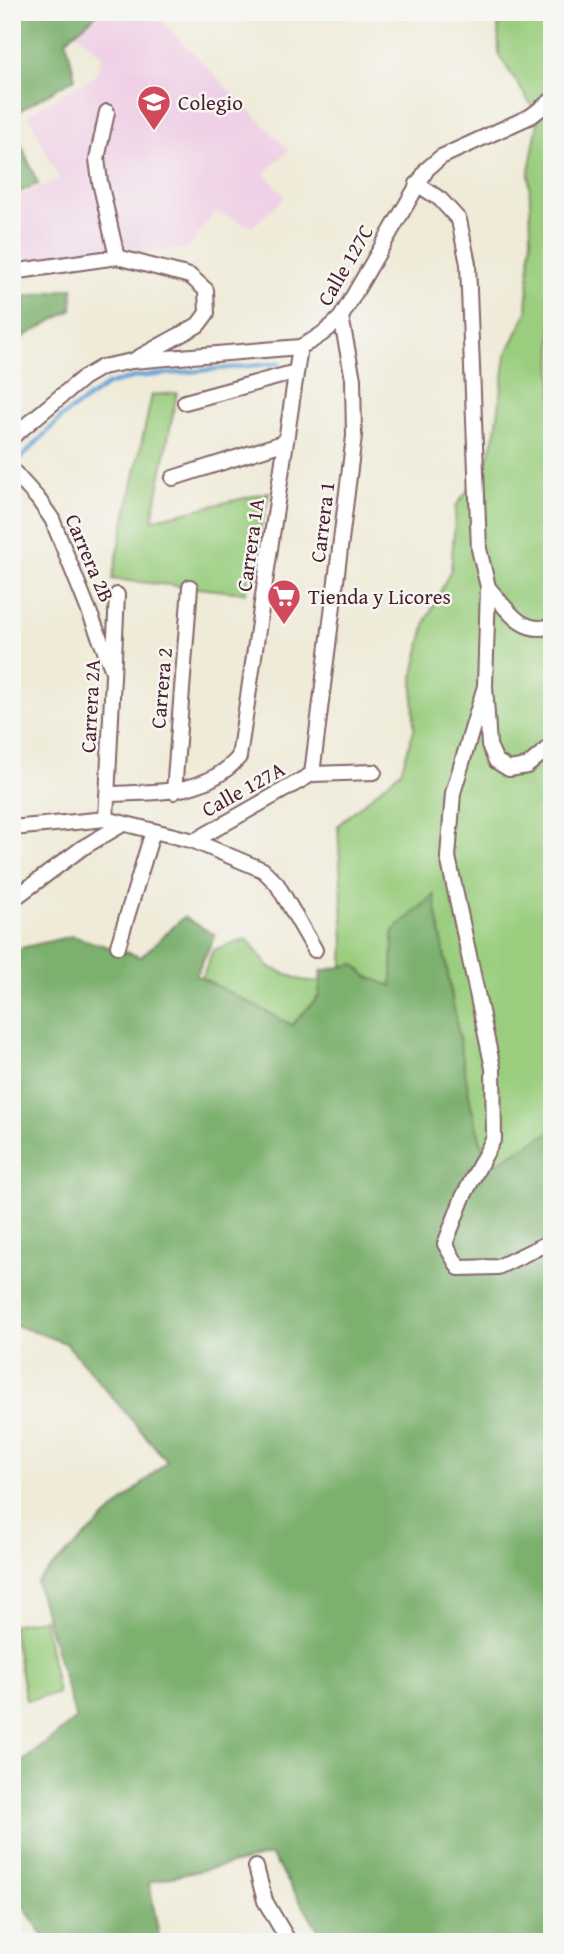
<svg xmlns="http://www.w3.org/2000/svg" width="564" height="1954" font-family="'Gentium Book Plus',serif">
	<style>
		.built { fill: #efd0e6 }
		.green { fill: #9acd7e; stroke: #727654; stroke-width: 2 }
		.forest { fill: #7bb06d; stroke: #62684c; stroke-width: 2 }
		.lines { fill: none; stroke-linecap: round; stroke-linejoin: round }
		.stream { stroke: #68a3d8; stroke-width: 4.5 }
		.minor-casing { stroke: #846668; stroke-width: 18 }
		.minor { stroke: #fff; stroke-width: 14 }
		.labels { text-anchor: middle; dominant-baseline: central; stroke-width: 5; stroke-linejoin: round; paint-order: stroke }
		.poi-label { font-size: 21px; fill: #4a1f2b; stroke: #f6f6f2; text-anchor: start }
		.street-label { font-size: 21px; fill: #4a1f2b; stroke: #f6f6f2 }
	</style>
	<rect width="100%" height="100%" fill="#f6f6f2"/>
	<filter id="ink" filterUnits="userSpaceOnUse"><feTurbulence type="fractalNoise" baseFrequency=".0143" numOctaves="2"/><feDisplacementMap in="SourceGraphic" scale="14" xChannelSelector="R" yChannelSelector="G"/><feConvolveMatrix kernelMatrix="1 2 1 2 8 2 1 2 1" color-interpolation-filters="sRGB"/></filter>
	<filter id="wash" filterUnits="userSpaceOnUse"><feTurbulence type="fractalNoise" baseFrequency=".00686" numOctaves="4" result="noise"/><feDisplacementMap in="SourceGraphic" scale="28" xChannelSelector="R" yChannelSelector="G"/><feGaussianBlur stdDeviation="1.57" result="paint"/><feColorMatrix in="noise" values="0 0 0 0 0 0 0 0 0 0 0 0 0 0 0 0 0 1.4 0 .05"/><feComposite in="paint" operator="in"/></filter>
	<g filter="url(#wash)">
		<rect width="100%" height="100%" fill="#efebd8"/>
		<path class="built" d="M104 12H152L289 150 264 173 285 197 252 227 215 211 189 248 127 254 79 250 12 262V198L59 179 28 114 95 76 103 56 76 33Z"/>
		<path class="green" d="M498 12H552V1942L12 990 199 985 213 950 247 939 269 967 301 980 342 985 344 943 338 825 401 771 414 730 413 678 426 621 451 570 456 506 486 466 496 431 506 355 527 312 531 237 529 171 539 117 499 55Z
			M177 393 152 520 269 492 245 593 112 579 152 395Z
			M44 1619 58 1694 26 1700 12 1625Z"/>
		<path class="forest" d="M12 12H100L66 40 75 78 12 115Z
			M12 123 38 184 12 195Z
			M73 288 72 310 12 343V299Z
			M434 895 471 1105 488 1168 552 1131V1942H326L271 1855 149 1882 160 1942H48L12 1890V1770L76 1719 36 1582 167 1461 66 1343 12 1324V950L72 936 141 957 184 917 215 935 196 975 292 1025 319 996 321 971 354 964 368 977 392 986 393 931Z"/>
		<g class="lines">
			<path class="stream" d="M19 460 63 416 107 385 135 377 279 363"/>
		</g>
	</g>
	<g filter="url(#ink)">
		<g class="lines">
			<g class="minor-casing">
				<path id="minor" d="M107 112 97 159 100 182 117 257
					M417 184 440 199 459 220 468 264 479 549 488 587 485 686 489 745 496 761 509 769 527 766 552 745
					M12 272 117 257 190 276 206 290 207 313 198 325 136 359
					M185 402 296 372
					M12 437 83 378 102 367 132 361 300 347C317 339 328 331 341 317L427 169 441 157 531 116 552 100
					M12 470 38 499 52 519 113 671
					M173 478 286 442
					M488 587C506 608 521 636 552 626
					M485 686 453 793 448 857 493 1068 494 1138 463 1197 445 1244 459 1268 498 1267 552 1241
					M312 774 354 436 353 379 341 317
					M174 792 190 587
					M107 794C154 792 206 796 239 757L300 347
					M106 819 117 595
					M12 828 106 819 194 841 263 870 277 884 315 950
					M194 841 312 774 374 772
					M12 900 82 848 123 824
					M118 946 153 831
					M256 1867 265 1901 289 1942"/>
			</g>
			<use href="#minor" class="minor"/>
		</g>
	</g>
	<defs>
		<g id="school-pin" transform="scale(1.75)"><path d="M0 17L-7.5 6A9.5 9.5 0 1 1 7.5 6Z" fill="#d1495b" stroke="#f6f6f2"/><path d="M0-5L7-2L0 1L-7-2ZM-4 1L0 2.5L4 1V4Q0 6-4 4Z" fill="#fff"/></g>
		<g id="supermarket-pin" transform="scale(1.75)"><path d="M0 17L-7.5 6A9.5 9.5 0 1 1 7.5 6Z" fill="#d1495b" stroke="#f6f6f2"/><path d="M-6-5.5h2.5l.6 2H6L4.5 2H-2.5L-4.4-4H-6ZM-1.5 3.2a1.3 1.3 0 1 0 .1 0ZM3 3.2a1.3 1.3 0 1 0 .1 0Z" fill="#fff"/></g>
	</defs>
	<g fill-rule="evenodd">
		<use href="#school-pin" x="154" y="102"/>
		<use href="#supermarket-pin" x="284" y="596"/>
	</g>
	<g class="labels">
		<g class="poi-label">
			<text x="178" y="102">Colegio</text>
			<text x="308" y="596">Tienda y Licores</text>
		</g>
		<g class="street-label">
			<text transform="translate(345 265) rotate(-60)">Calle 127C</text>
			<text transform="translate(322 522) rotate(-83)">Carrera 1</text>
			<text transform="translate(250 545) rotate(-82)">Carrera 1A</text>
			<text transform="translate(90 558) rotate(67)">Carrera 2B</text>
			<text transform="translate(161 688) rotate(-85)">Carrera 2</text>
			<text transform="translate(90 706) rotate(-87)">Carrera 2A</text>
			<text transform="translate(243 789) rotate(-29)">Calle 127A</text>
		</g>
	</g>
	<rect width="564" height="1954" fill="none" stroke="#f6f6f2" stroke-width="42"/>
</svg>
